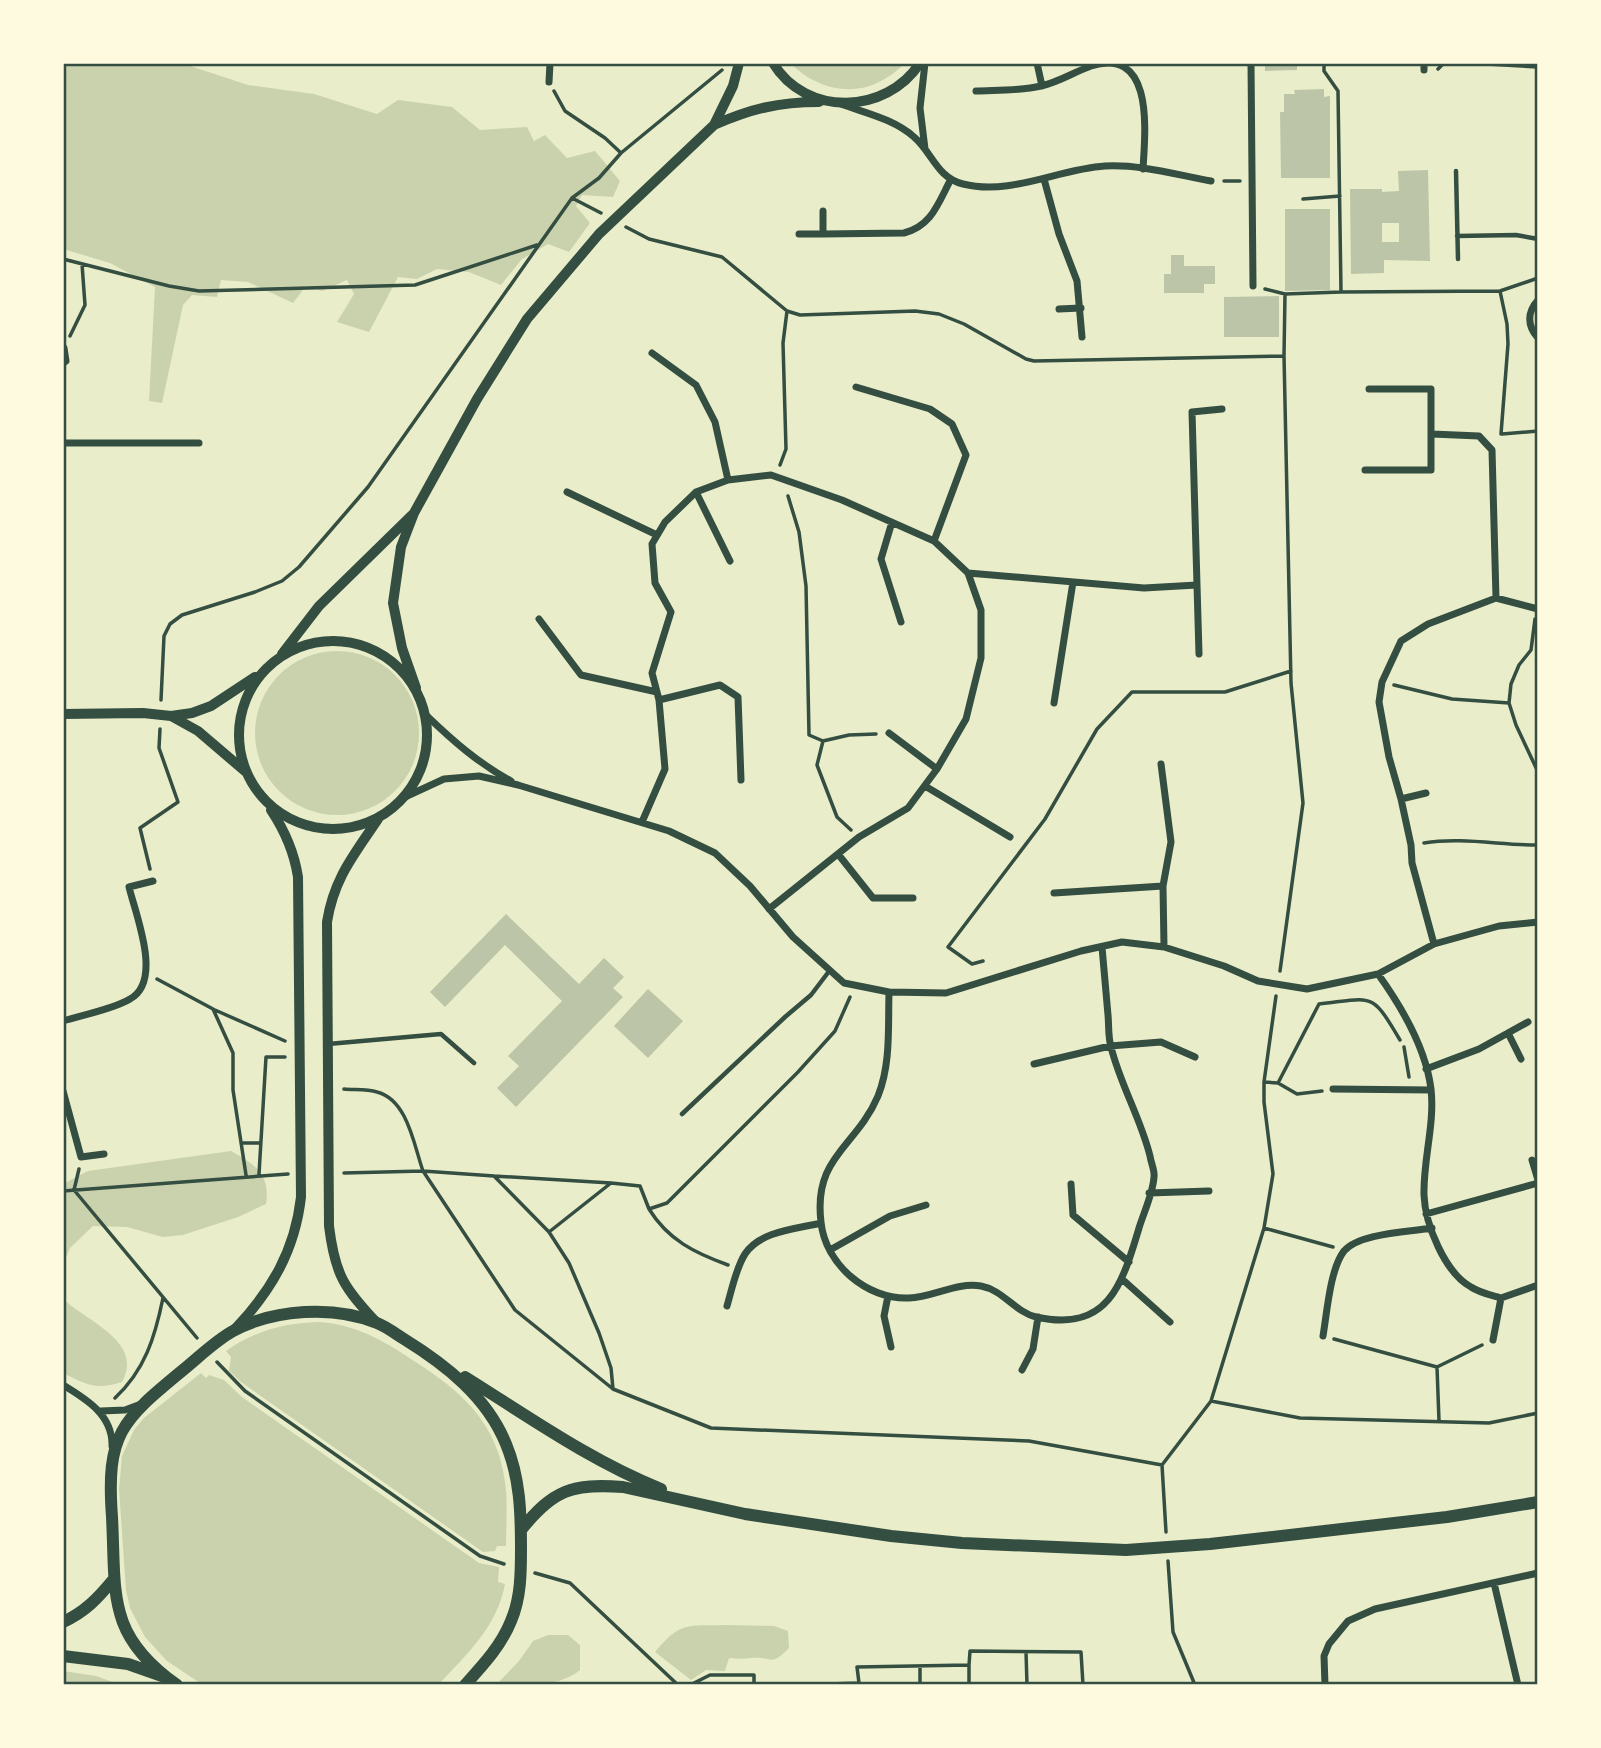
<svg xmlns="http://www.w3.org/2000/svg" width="1601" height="1748" font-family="Arial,sans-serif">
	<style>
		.green { fill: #cad2ad }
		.building { fill: #bcc5a7; fill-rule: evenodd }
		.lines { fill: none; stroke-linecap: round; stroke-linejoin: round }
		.path { stroke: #344e41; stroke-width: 3.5 }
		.service { stroke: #344e41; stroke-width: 4.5 }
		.minor { stroke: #344e41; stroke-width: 7 }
		.tertiary { stroke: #344e41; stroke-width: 10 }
		.primary { stroke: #344e41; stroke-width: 12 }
		.neatline { fill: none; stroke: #344e41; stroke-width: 2.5 }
	</style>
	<rect width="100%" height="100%" fill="#e9edc9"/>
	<path class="green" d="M63 63H181L248 85 314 94 377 114 398 100 452 107 480 130 527 127 534 141 545 135 567 158 595 151 620 181 613 197 582 195 576 206 590 223 569 252 548 244 522 259 501 285 469 272 437 269 417 279 398 277 369 332 337 322 354 294 347 280 322 291 306 286 293 303 248 282 221 280 217 297 192 295 183 305 162 403 149 401 155 287 110 263 63 249Z
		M790 63H905C870 99 825 97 790 63Z
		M255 733a82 82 0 1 1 164 0a82 82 0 1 1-164 0Z
		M231 1151C254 1164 271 1174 266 1204L238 1217 183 1235 163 1237 127 1227 93 1226 70 1248 63 1265V1184L88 1171Z
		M63 1299C88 1322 144 1342 122 1382 96 1390 87 1385 63 1373Z
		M318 1322C354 1324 381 1339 411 1359 460 1390 497 1421 505 1482 508 1503 506 1525 506 1546H497L495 1551 483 1552 241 1382 229 1371 231 1357 226 1351C254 1331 284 1323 318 1322Z
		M201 1373 206 1378 209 1375 224 1380 242 1397 479 1563 499 1567 498 1582 505 1584C497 1627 467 1654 438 1685H203L167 1661 145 1637 130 1608 126 1590 119 1489 122 1456 134 1430 144 1418Z
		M725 1625 774 1626 788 1631 789 1648C769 1668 773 1656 752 1658 743 1659 738 1659 729 1658L725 1671 706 1670 691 1680 655 1652C681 1621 687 1626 725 1625Z
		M548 1635H568L580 1645V1670C558 1688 523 1685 496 1685L519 1661 533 1641Z
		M63 1671 96 1676 121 1685H63Z"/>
	<path class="building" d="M1265 63H1297V70L1265 71Z
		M1324 89V97L1330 96V178H1281L1280 112H1284V94H1295L1294 90Z
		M1428 170 1430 261 1384 260V273L1351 274 1350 189H1382V192L1399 191 1398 171ZM1382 223H1399V242H1382Z
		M1285 209H1330V290L1285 291Z
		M1171 255H1184V266H1215V284H1204V293H1164V274H1171Z
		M1279 296V337H1224V297Z
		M506 914 579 984 604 958 624 977 613 988 623 997 516 1107 497 1088 519 1066 508 1056 562 1001 505 945 445 1007 430 992Z
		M648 989 683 1021 648 1058 614 1026Z"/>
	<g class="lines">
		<path class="path" d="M1324 63V71L1338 91 1341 292 1500 291 1538 278
			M1469 63 1538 67
			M1438 69 1444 63
			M554 91 565 111 605 138 621 153
			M1224 181H1240
			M572 198 601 213
			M1303 199 1340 196
			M626 227 649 239 722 257 787 311 800 315 915 311 939 314 964 324 1026 359 1034 361 1284 356
			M63 259 169 286 199 291 415 285 537 245
			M1265 289 1285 294 1284 356 1291 683 1303 803 1280 971
			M1500 291 1507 324 1508 344 1501 434
			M1285 294 1341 292
			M70 336 85 305 82 264
			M1502 434 1538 431
			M780 465 786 449 783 343 787 311
			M788 496 799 532 806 586 809 735 823 741 817 765 837 817 851 830
			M1394 685 1452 699 1509 703 1511 684 1519 665 1531 650 1535 619
			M161 700 164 636 170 624 182 615 255 592 282 581 299 567 368 487 572 198 599 178 621 153 722 70
			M1509 703 1516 725 1538 772
			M823 741 849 735 876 734
			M1424 843C1461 837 1500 845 1538 845
			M150 869 140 828 178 802 159 748 160 729
			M983 961 972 964 948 947 1045 819 1097 729 1132 692H1225L1291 671
			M157 979 213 1009 233 1053V1090L246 1175
			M215 1010 285 1041
			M1404 1047 1409 1077
			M1264 1082 1278 1083 1297 1094 1322 1091
			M1278 1083 1319 1004C1374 998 1371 991 1400 1040
			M344 1089C354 1090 367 1089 377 1092 408 1100 414 1146 423 1171L494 1176
			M241 1143H261
			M79 1169 74 1190 197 1338
			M344 1173 423 1171 515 1310 613 1389 711 1428 1029 1441 1162 1465 1166 1532
			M259 1174 266 1057H285
			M611 1183 640 1186 649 1209 667 1203 798 1072 835 1031 850 997
			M63 1191 288 1174
			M649 1209C668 1240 695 1253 728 1265
			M1264 1228 1333 1247
			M549 1232 611 1183 494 1176 549 1232 569 1263 599 1333 611 1368 613 1389
			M1334 1339 1437 1367
			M217 1362 245 1391 480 1556 504 1564
			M115 1398C145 1370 155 1337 163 1298
			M1211 1401 1300 1418 1489 1423 1538 1413
			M1439 1421 1437 1367 1482 1345
			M1162 1465 1211 1401 1264 1228 1273 1174 1264 1102V1082L1276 996
			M1168 1561 1173 1632 1195 1685
			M535 1573 570 1583 678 1685
			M1026 1652 1027 1685
			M969 1665 970 1651 1081 1652 1083 1685
			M859 1683 857 1667 969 1665V1685
			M690 1685 710 1675H754V1685
			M801 1685 858 1683
			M920 1685V1666"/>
		<path class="service" d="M1456 171 1458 259
			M1457 236 1516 235 1538 239
			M328 1044 441 1034 474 1063
			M682 1114 785 1017 811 995 830 970"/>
		<path class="minor" d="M1037 63 1042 86
			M1251 63 1253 286
			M1424 63V70
			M549 82 550 63
			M976 91C997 90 1020 91 1041 86 1059 82 1074 72 1091 66 1155 46 1145 133 1143 169
			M841 104C865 113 894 119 914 137 932 152 937 178 963 184 1011 196 1058 169 1105 166 1140 164 1177 175 1211 181
			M925 149 920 108 925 63
			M1044 179 1059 234 1077 281 1082 337
			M799 234H823V211
			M823 234 904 233C932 226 938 203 951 179
			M1538 300C1527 312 1527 326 1538 338
			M1059 309 1081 308
			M652 353 696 385 715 422 728 480
			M63 363 66 361 64 348
			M856 387 930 409 952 424 966 455 934 541
			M1432 434 1479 436 1492 450 1496 598
			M63 443H199
			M1365 470H1431V389H1369
			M567 492 657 535
			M696 492 730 561
			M892 522 881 559 901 622
			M968 573 1144 588 1197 585
			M539 619 581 675 657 692
			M1199 654 1192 412 1222 409
			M659 700 720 685 738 697 741 780
			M1054 703 1073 582
			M426 715C453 741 478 763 511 781
			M889 733 937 769
			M1161 764 1171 842 1163 886 1164 947
			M925 786 1010 837
			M1426 793 1401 799 1389 757 1379 702 1382 682 1401 641 1428 624 1496 598 1538 609
			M405 797 444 779 479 776 518 785 669 831 715 853 750 886 793 937 844 983 889 992 946 993 1081 951 1122 942 1164 947 1224 966 1258 981 1307 989 1378 974 1434 944 1499 926 1538 922
			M1401 799 1411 845 1412 863 1434 944
			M642 822 665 769 659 700 652 673 671 612 655 583 652 544 665 522 696 492 728 480 771 475 842 500 934 541 968 573 981 610V658L966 719 937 769 908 808 859 837 769 909
			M838 854 873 898H913
			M1054 893 1163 886
			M1378 974C1401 1006 1426 1049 1431 1089 1435 1124 1423 1160 1424 1195 1425 1224 1445 1273 1471 1287 1480 1293 1491 1295 1501 1298L1538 1285
			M889 992C888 1026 891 1064 878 1096 856 1148 813 1156 821 1222 825 1264 867 1300 909 1298 934 1297 956 1282 981 1286 1003 1290 1015 1312 1036 1317 1108 1333 1122 1285 1139 1228 1144 1212 1153 1193 1154 1177 1155 1171 1151 1163 1150 1156 1141 1119 1120 1084 1111 1047 1108 1037 1109 1025 1108 1015 1106 992 1104 969 1102 947
			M63 1021C82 1015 114 1009 130 999 163 981 136 916 129 887L153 881
			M1508 1033 1521 1059
			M1034 1064 1110 1046 1161 1042 1195 1057
			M1426 1069 1479 1049 1528 1022
			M1333 1089 1431 1090
			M63 1091 81 1157 104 1154
			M1532 1160 1538 1180
			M1071 1184 1073 1215 1129 1262
			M1149 1193 1209 1191
			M1426 1214 1538 1183
			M830 1250 890 1216 926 1205
			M1122 1279 1170 1322
			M888 1296 884 1316 891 1347
			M727 1306C732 1289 736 1268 745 1254 760 1231 796 1229 821 1223
			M1323 1336C1327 1313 1330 1269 1344 1251 1359 1233 1409 1232 1432 1228
			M1493 1340 1501 1298
			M1022 1370 1033 1349 1038 1317
			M63 1385C86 1399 113 1415 112 1446
			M101 1411 125 1410 141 1404
			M1494 1583 1518 1685
			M1325 1685 1324 1656 1329 1644 1348 1621 1375 1609 1538 1573"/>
		<path class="tertiary" d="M773 63C806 117 886 115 920 63
			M714 125C751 109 778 102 819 102
			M239 735a94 94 0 1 1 188 0a94 94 0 1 1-188 0Z
			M282 654 319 606 412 515
			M416 688 402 648 393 603 401 547 414 513 477 399 527 319 599 234 714 125 733 86 739 63
			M63 714 143 713 171 716 192 713 211 706 255 677
			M171 716 198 731 246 772
			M377 1323C344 1288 335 1275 329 1226L327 922C334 878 354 855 378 819
			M235 1329C272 1290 295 1250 301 1197L298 877C294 851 285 831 271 810"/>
		<path class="primary" d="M465 1377C529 1417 591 1461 661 1489
			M521 1530C553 1490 572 1483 623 1487L745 1514 891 1536 962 1543 1126 1550 1210 1544 1447 1517 1538 1502
			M63 1622C85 1612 98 1598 113 1580
			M63 1656 128 1664 165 1677
			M177 1685C106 1635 116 1594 112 1517 106 1434 121 1421 183 1370 199 1357 215 1341 233 1331 274 1309 334 1305 377 1323 387 1327 396 1334 404 1339 446 1365 487 1397 506 1444 520 1478 521 1512 521 1548 521 1572 521 1598 511 1621 501 1646 483 1665 465 1685"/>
	</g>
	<rect width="1601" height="1748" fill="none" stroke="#fefae0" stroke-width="130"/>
	<rect x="65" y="65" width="1471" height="1618" class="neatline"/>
</svg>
